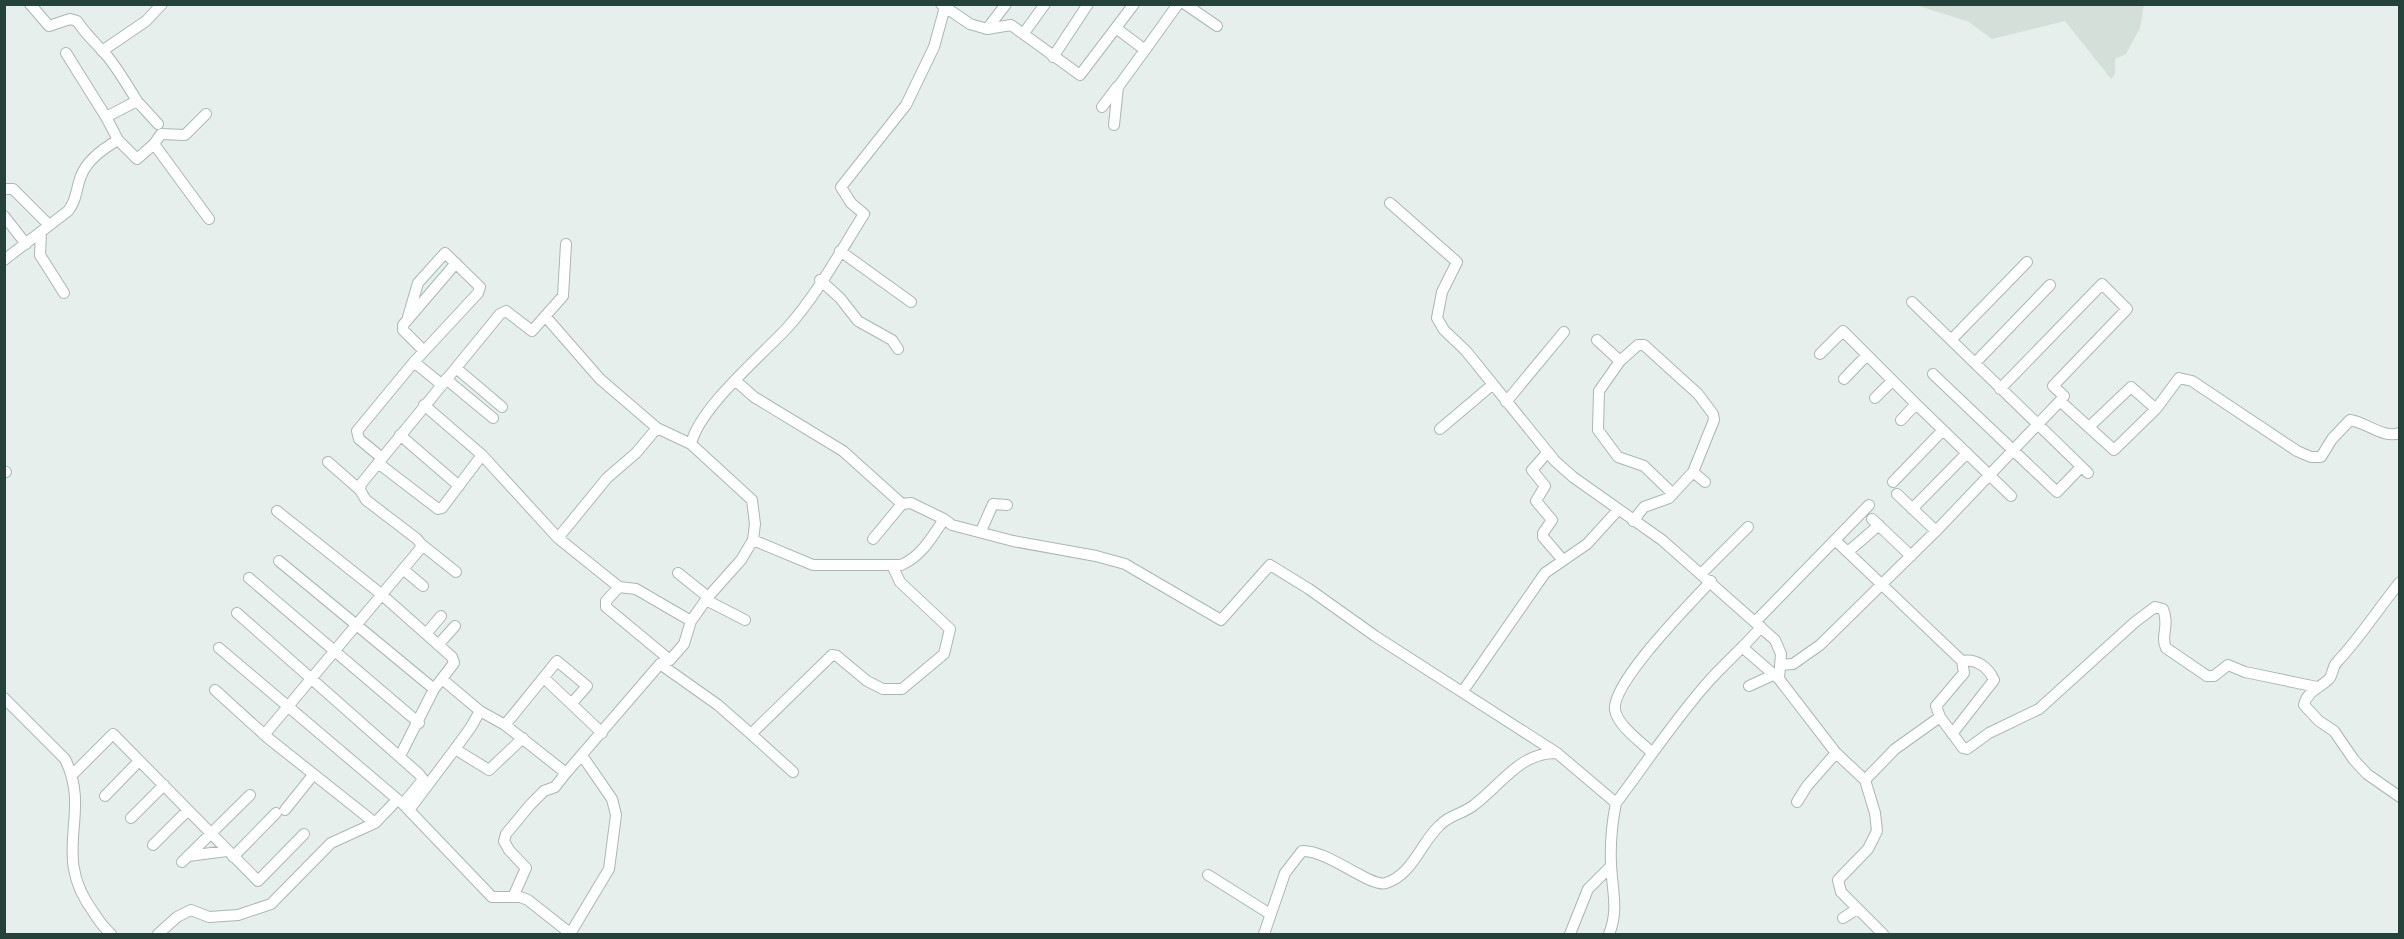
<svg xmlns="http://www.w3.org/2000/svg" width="2404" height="939" font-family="'DM Sans',sans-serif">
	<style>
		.built { fill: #d4dfda }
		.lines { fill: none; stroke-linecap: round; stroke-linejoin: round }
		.minor-casing { stroke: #a8b8b2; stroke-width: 12 }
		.minor { stroke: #fff; stroke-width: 10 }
	</style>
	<rect width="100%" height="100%" fill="#e6efeb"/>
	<path class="built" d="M1916 5H2144L2140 28 2126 54 2115 59V74L2111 79 2065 21 1992 39 1969 22Z"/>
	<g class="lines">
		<g class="minor-casing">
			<path id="minor" d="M30 4 49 26 70 19 77 21C86 35 97 44 108 57 119 71 128 86 137 101L106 117 118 140 137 159 154 144 161 134 185 135 206 114
				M1185 4 1217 26
				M945 7 970 24 987 29 1011 25 1080 75 1134 4
				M1116 28 1145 50 1178 4
				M987 29 1006 4
				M1024 33 1045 4
				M102 51 146 21 162 4
				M66 53 106 117
				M1053 57 1088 4
				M137 101 158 124
				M1102 107 1117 87
				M1114 125 1118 87 1145 50
				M154 144 209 219
				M4 189H13L49 225
				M1390 203 1457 262 1442 292 1437 318 1444 330 1466 351 1555 461 1573 477 1662 540 1775 640 1781 654 1779 679 1836 753 1865 780 1875 813 1877 831 1868 849 1838 880 1841 892 1883 934
				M4 216 26 244
				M41 232 40 255 64 293
				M840 251 911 302
				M4 260 68 211C77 200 76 188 81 176 87 160 104 148 118 140
				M820 280 840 298 858 321 892 340 898 349
				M1912 302 2088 473
				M545 316 600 379 657 428
				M408 317 418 283 445 253 480 287 478 293 414 362
				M1597 340 1620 361 1638 345H1644L1698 394 1713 414 1714 420 1693 472
				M1951 340 2027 262
				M424 351 403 330V325L456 263
				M1820 354 1843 331 1916 404
				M1620 361 1599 391 1598 430 1618 457 1644 466 1673 494
				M1975 363 2050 285
				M456 368 502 407
				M1933 374 2057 492 2081 467
				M446 379 493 418
				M1844 379 1867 355
				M736 381 754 397 843 451 902 504
				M2000 389 2102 284 2127 309 2053 386 2064 396 2060 401
				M1875 398 1892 381
				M1506 402 1564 332
				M424 405 482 455 558 538 619 587 636 589 691 621
				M1901 420 1916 404 2011 496
				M2089 427 2131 387 2156 409
				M1440 429 1492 385
				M400 435 459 486
				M691 444C699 408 761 356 787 328 817 295 840 252 864 214L851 203 841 187 906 105 934 47 945 7 941 4
				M1548 452 1532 470 1545 486 1536 501 1552 520 1543 533V537L1562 559
				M382 458 359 439 357 431 414 362 441 384
				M328 462 360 490
				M378 463 438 509 442 508 482 455
				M4 471 6 472
				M1893 482 1943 430
				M1897 494 1936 531
				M1912 509 1967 453
				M277 511 381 594 452 657 454 663 434 689
				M1872 519 1911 556
				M1633 521 1644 507 1669 498 1693 472 1705 482
				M981 531 993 504 1007 505
				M558 538 607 478 636 453 657 428 691 444 752 500 755 524 753 540
				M873 539 902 504 911 503 944 519
				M1836 541 1962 661 1964 673 1936 706 1940 717
				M421 544 456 572
				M1850 550 1879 525
				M279 561 434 689 400 756
				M404 570 423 586
				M678 573 708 597
				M1702 573 1748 527
				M249 578 419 723
				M2400 582C2378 609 2360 638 2337 662 2332 667 2333 675 2329 679 2320 688 2307 691 2304 705L2319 721 2334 731 2354 760 2367 774 2400 797
				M619 587 606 601V607L670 660
				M706 600 745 620
				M237 613 419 774 423 779 421 782 403 804
				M1756 621 1869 505
				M426 634 441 616
				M438 645 455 626
				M1742 647 1779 679
				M219 648 403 804 492 897H520L528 900 571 934
				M660 664 718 705 751 734 832 655 837 656 867 681 883 689H902L944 654 950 629 900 582 892 565
				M1780 665 1793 664 1820 645 1936 531 2060 401 2114 450 2156 409 2179 378 2192 381 2297 451 2311 457H2321L2332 439 2350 420C2366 422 2383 439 2400 433
				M544 678 602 733
				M442 679 480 711 505 725
				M1749 686 1773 675
				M215 690 268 738 375 823 397 800
				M1463 691 1545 573 1587 544 1618 510
				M4 698 65 759C93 816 49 853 94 913 99 921 104 928 111 934
				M572 703 587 686 557 661 505 725 566 773 660 664 670 660 684 644 691 621 708 597 741 560 753 540 813 565H901C921 557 933 536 944 519L952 525 1013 541 1096 556 1125 564 1221 620 1270 565 1309 589 1375 636 1557 753 1616 803C1612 823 1610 843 1611 864 1612 890 1619 910 1609 934
				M751 734 793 772
				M1952 734 1994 680C1988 667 1976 658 1962 661
				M264 735 420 549 421 544 417 539 366 500 360 490 361 484 500 314 506 311 532 331 563 296 566 244
				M455 749 471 727 480 711
				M1651 752C1640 741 1618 726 1615 710 1611 683 1691 603 1711 581
				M72 775 113 734 258 881 304 834
				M1865 780 1895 749 1940 717 1963 748 1967 749 1989 733 2039 709 2135 622 2155 607 2163 609C2170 626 2160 636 2166 648L2207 676H2214L2228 665 2245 672 2317 687
				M105 796 139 761
				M1797 802 1807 786 1836 753
				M1616 803C1647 762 1675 719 1709 681 1726 662 1745 646 1761 627
				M285 810 313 775
				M409 810 455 749 489 770 523 738
				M131 818 164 785
				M153 845 188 810
				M188 856 227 851
				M233 857 276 813
				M182 862 250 795
				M1208 875 1270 914
				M513 897 526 868 509 850 504 841 506 834 530 805 544 791 555 787 566 773
				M1843 918 1857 909
				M158 934 177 917 191 910 209 917 238 915 271 904 331 843 375 823
				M570 934 609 869 616 815 612 799 583 757
				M1264 934 1285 873 1302 851C1329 850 1370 888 1386 883 1412 875 1421 843 1439 826 1449 815 1463 814 1474 805 1501 785 1520 752 1557 753
				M1570 934 1588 889 1611 866"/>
		</g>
		<use href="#minor" class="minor"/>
	</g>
	<rect width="2404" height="939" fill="none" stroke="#24423a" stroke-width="12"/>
</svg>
